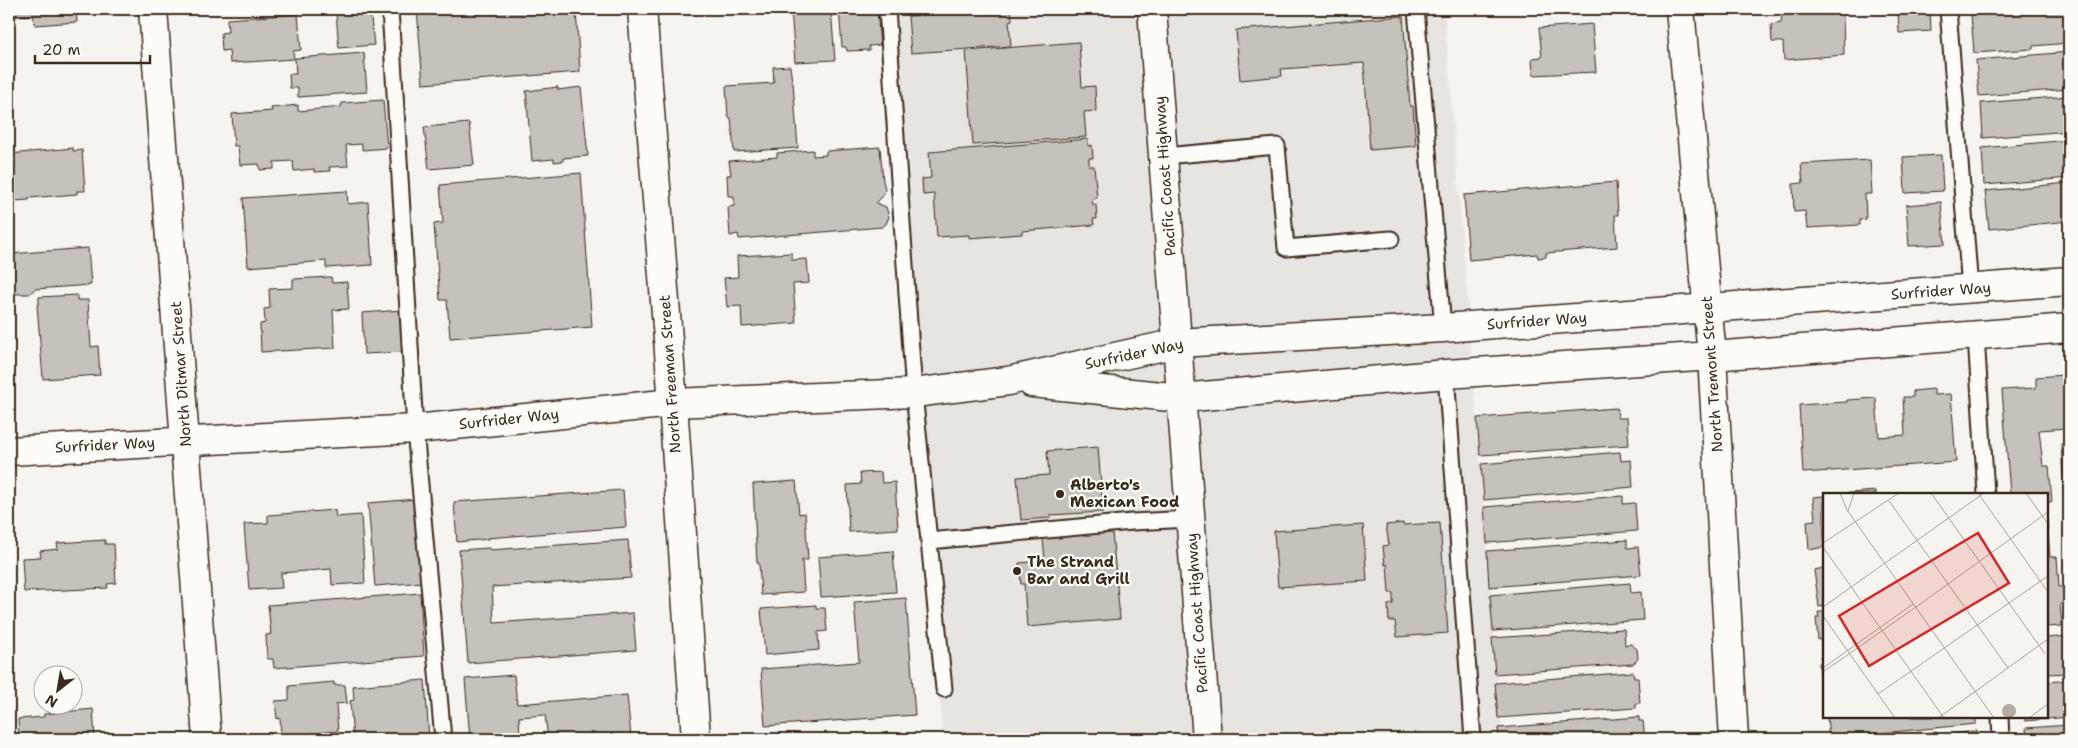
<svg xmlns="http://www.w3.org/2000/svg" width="2078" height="748" font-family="'Shantell Sans',sans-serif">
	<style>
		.built { fill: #e7e5df }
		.building { fill: #c7c1bb; stroke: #3b2a1e }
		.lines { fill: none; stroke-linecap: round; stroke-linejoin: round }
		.lane-casing { stroke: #3b2a1e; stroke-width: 19 }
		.street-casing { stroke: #3b2a1e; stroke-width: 31 }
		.secondary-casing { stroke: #3b2a1e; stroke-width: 31 }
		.primary-casing { stroke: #3b2a1e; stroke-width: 31 }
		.lane { stroke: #fdfcf7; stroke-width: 15 }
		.street { stroke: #fdfcf7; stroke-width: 28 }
		.secondary { stroke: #fdfcf7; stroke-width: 28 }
		.primary { stroke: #fdfcf7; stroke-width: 28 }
		.poi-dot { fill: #3b2a1e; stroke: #fdfcf7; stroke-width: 2 }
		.labels { text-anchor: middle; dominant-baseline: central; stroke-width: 4.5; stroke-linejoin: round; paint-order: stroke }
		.street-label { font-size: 15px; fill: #3b2a1e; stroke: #fdfcf7 }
		.poi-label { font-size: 15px; font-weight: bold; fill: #3b2a1e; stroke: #fdfcf7; text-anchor: start }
		.inset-road { fill: none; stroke: #aba39b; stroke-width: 1 }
		.view { fill: #d62828; fill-opacity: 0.15; stroke: #d62828; stroke-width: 2.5 }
		.inset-edge { fill: none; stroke: #3b2a1e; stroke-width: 2.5 }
	</style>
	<rect width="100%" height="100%" fill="#f5f4ee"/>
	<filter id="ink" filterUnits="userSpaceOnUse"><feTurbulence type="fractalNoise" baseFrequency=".02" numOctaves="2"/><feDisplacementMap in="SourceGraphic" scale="10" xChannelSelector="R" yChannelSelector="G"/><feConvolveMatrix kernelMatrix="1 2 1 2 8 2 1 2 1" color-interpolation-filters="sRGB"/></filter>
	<g filter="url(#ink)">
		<path class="built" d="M889 9H1444L1502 739H943Z"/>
		<path class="building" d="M9 9H76L77 22 35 25 33 15 9 17Z
			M417 9H576L580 72 423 84Z
			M791 9H831L835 60 795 62Z
			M839 9H877L880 45 869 46 870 50 847 51 846 47H842Z
			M934 9H1011L1012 20 1009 21 1011 46 911 53 908 16 935 14Z
			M1246 9H1275L1246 11Z
			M1890 9H1930L1931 31 1899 33 1898 10Z
			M2069 9V43L2033 46V49L1974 53 1971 14Z
			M370 10 374 45 339 48 336 13Z
			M1827 12 1828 15 1843 13 1844 55 1784 60 1783 42H1772L1771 25 1781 23 1782 15Z
			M298 14 301 50 293 51 294 59 230 63 229 50 222 51 221 33 228 32 227 19Z
			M1403 16 1410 106H1413L1416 146 1370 150 1364 63 1281 69 1282 76 1240 80 1236 30Z
			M1592 24 1596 72 1533 75 1532 58 1542 57 1539 28Z
			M1079 42 1082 87 1095 86 1096 111 1084 112 1086 137 973 145 966 51Z
			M2069 52V89L1979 96 1976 60Z
			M364 53 367 92 298 97V88H290L289 74H296L295 58Z
			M790 66 792 82H793L798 148 734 152 731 118 728 117 726 86 774 83 773 67Z
			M558 87V90L581 87 588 156 563 158V161L554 162V159L532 161 526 91Z
			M2069 96V131L1983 138 1981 103Z
			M383 100 387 148 362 150V144L346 145 348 166 329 167 330 171 314 172V169L294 171 293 161 274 162V169L260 170 259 164 240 165 238 146H234L232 114 272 111 271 108 298 105V111L341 107 342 103Z
			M469 123 474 165 429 169 424 127Z
			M1088 139V146L1092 145 1093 158H1089V166H1094L1097 198 1092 199 1093 205H1096L1097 219H1093L1094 225 1022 231V234L995 236 969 238V235L937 237 934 194 923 195 922 179 931 178 929 152Z
			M2069 140V178L1984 185 1982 148Z
			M880 147 883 181 885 189 884 195 876 203 886 207 889 217 886 224 882 227 739 239 738 234 730 236 728 207 734 206V196H728L727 175H731L729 161 777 157V153L813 150V156L826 155V151Z
			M73 148V151L82 150 85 191H77V194L29 198V200L13 201V198L9 199V154Z
			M1941 155 1943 191 1905 193 1903 157Z
			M1870 160 1872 194H1865L1866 219 1860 220V225L1807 228 1805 211 1794 212 1793 184 1803 183 1801 164Z
			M581 173 592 327 450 338 447 300H440L434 224 443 223 440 185Z
			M1616 182 1618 215H1615L1617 247 1546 253V257L1538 258 1537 254 1469 260 1464 195Z
			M2069 183V221L1989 229 1985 191Z
			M347 191 348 204 368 202 372 265 326 268V261L248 267 243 198Z
			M1941 202 1945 244 1909 246 1906 205Z
			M88 248 91 285 35 289 29 294H16L9 291V254Z
			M792 253V260L807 259 809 283 793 284 796 323 742 327 741 306 727 307 724 278 738 277 737 256Z
			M331 277 332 283 347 282 349 309 333 310 335 348 261 352 260 324 265 323 264 309 270 308 269 289 293 288V279Z
			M77 295V300H88L91 347 98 346 100 375 43 379 37 305 39 304V297Z
			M402 310 404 352 364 354 362 313Z
			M2065 375V378L2069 377 2068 428 2039 430 2043 466H2049L2052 502H2047V494H2010L2002 390 2036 388V377Z
			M1934 389V395L1951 394 1956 462 1803 473 1799 405 1847 402V400L1876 398 1879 437 1905 435 1903 397H1913V391Z
			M1617 408 1618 418H1627L1629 445 1480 455 1477 418Z
			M2069 443V492L2064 493 2061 444Z
			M1098 447 1103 512 1050 515V518L1021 520 1017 477 1049 475 1047 451Z
			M1620 452 1621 461 1631 460 1633 487 1484 500 1481 464Z
			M881 472 882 483 895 482 898 529 849 532 847 485 861 484 860 473Z
			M796 481 799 514 805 513 808 560H802L804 592 761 595 759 563H757L753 484Z
			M623 490 626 527 487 538 488 539 457 542 454 502Z
			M1876 491V494H1838Z
			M1623 496V504L1635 503 1637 531 1487 543 1484 507Z
			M1824 496V547L1809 550 1807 521 1815 520 1813 497Z
			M417 499 423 582 375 586 368 503Z
			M335 510 336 517 361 515 365 583 332 585 331 569 281 573 282 588 249 590 244 524 268 523V515Z
			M2047 519 2050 557H2057L2059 587 2066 586 2067 603 2060 604 2062 626 2047 627Z
			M1403 523V525L1440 523 1448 633 1397 637 1395 621H1389L1388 605 1393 604V593H1389L1387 564 1385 565 1383 546 1389 545 1386 525Z
			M2069 524V559L2066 525Z
			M1363 525 1367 581 1278 587 1274 531Z
			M1112 532 1120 619 1027 627 1024 584H1021L1019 563 1045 561 1043 538Z
			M105 540V544H114L116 583 107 584 108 588 24 592 22 558 41 557 40 551 58 549 57 543Z
			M628 540 631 578 492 587 494 623 633 613 636 650 468 663 459 550 489 548 490 550Z
			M1627 540V548L1638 547 1641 575 1489 587 1487 551Z
			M893 551 896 592 821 597 818 557Z
			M1824 568V606L1819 607 1814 570Z
			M1630 583 1631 593 1641 592 1643 620 1493 631 1490 595Z
			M420 593 424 656 274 668 273 659H267L266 635 271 634 268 605Z
			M906 598 915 715 765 726 761 669 859 662 854 602Z
			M816 605V608H825L827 631 818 632 819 650 765 655 761 609Z
			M1818 612H1824V639L1818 640 1816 618H1819Z
			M1624 629 1625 645 1631 644 1637 649 1638 659 1633 664 1495 674 1492 638Z
			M2069 636V673L2047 674V638Z
			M1821 657H1824V693L1823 685H1821L1819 663 1822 662Z
			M1633 672 1634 678H1638L1640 703H1636V708L1498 718 1495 683Z
			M514 675 517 704 627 695 631 737 603 739H548L545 715 519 717 520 739H470L465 679Z
			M425 680 429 739H353L350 701 354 700 353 686Z
			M2069 680V717L2025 721V717H2047V682Z
			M334 682V685H345L347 703 336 704 338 731 281 736 280 718 277 719 275 701 289 700V686Z
			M93 709 95 739H19L18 719 44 717V714Z
			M1639 717V721H1643L1645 739H1499L1498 728Z
			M1827 717H1976V724L1829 738Z
			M2069 725V739H2027L2026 728Z
			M1977 731V739H1863L1884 737V739L1887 736 1935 732V736Z"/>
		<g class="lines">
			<g class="lane-casing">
				<path id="lane" d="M390 9 415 429 443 739
					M887 9 914 393 944 689
					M1416 9 1443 328
					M1948 9 1970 289
					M1164 156 1277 146 1286 248 1391 239
					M1976 336 1986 494
					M1446 374 1473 739
					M929 541 1132 522 1190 519
					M2000 717 2001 739"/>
			</g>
			<g class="street-casing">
				<path id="street" d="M642 9 673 403 696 739
					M1712 356 1734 739"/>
			</g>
			<g class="secondary-casing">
				<path id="secondary" d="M153 9 207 739
					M1680 9 1712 356
					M1032 383 1181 398 1446 374 1712 356 2069 328
					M9 451 415 429 673 403 914 393 1008 381 1177 343 1443 328 2069 281"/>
			</g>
			<g class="primary-casing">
				<path id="primary" d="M1152 9 1207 739"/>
			</g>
			<use href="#lane" class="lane"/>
			<use href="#street" class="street"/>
			<use href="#secondary" class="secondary"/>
			<use href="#primary" class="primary"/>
		</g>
	</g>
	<g class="poi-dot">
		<circle cx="1060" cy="494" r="5"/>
		<circle cx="1017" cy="571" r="5"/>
	</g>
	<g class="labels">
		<g class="street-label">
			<text transform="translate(1165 176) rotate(-94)">Pacific Coast Highway</text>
			<text transform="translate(1941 291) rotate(-4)">Surfrider Way</text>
			<text transform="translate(1537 321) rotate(-4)">Surfrider Way</text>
			<text transform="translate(1134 354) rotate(-12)">Surfrider Way</text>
			<text transform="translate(181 374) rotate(-94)">North Ditmar Street</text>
			<text transform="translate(670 374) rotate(-94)">North Freeman Street</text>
			<text transform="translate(1712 374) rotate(-94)">North Tremont Street</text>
			<text transform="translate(509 419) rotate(-6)">Surfrider Way</text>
			<text transform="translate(105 445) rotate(-3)">Surfrider Way</text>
			<text transform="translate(1197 613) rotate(-94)">Pacific Coast Highway</text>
		</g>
		<g class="poi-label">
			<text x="1070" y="485">Alberto's<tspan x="1070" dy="17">Mexican Food</tspan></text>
			<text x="1027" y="562">The Strand<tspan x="1027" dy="17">Bar and Grill</tspan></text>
		</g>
	</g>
	<g transform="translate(1823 493)">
		<rect width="225" height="225" fill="#f5f4ee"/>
		<path d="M179 218a7 7 0 1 1 14 0a7 7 0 1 1-14 0Z" fill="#b4aca4"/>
		<path class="inset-road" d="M17 0 24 17 171 225M108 0 222 161M155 0 225 99M203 0 225 31M66 8 185 175M25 18 31 0M0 50 76 0M0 54 121 225M0 114 161 0M93 114 225 19M0 123 72 225M0 175 90 111M0 179 93 114M153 198 225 146M55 201 225 83M115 225 153 198M206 225 225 211"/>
		<path class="view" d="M155 40 186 90 46 173 16 123Z"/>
		<rect width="225" height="225" class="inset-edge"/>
	</g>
	<rect width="2078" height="748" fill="none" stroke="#fdfcf7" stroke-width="30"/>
	<rect x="15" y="15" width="2048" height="718" fill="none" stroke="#3b2a1e" stroke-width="2" filter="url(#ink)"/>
	<g transform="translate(58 690) rotate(211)"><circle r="24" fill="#fdfcf7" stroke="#afa8a0"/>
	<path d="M0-4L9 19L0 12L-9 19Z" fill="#3b2a1e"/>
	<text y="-8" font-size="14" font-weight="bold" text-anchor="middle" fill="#3b2a1e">N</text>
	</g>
	<path d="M35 55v8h115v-8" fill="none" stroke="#3b2a1e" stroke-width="2.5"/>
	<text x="42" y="55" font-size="15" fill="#3b2a1e" stroke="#fdfcf7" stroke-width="4" paint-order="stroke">20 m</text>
</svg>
